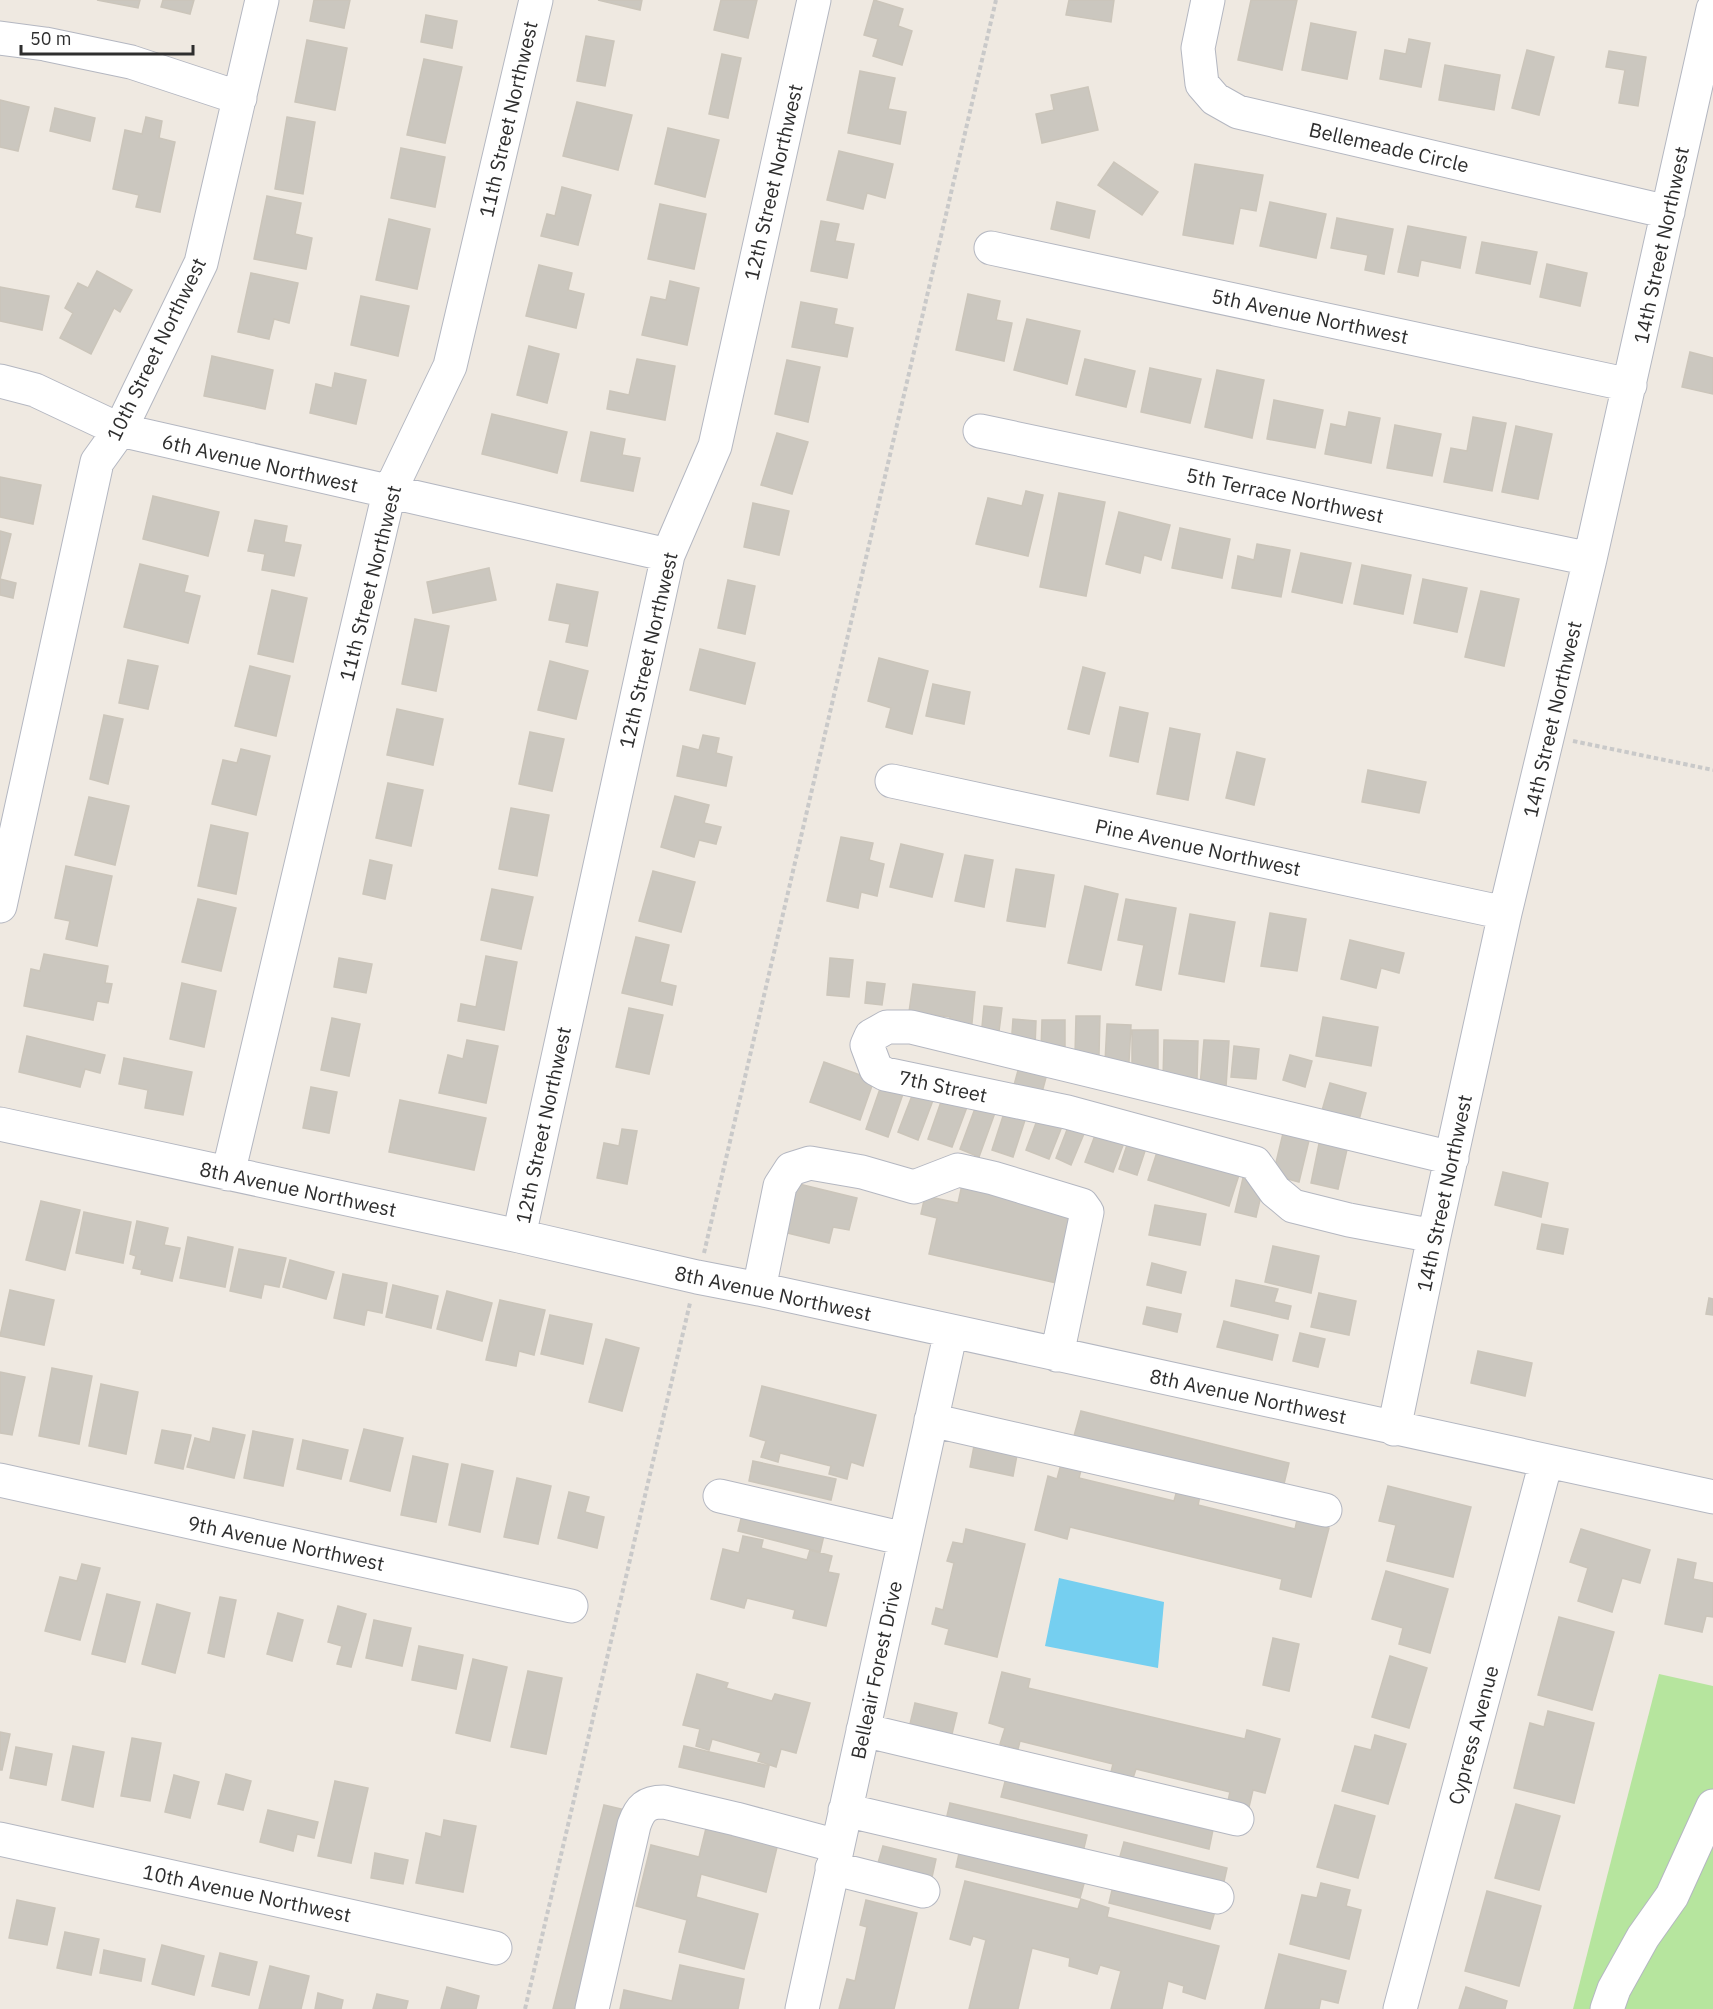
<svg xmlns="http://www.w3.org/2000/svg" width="1713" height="2009" font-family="'IBM Plex Sans',sans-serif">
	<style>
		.green { fill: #b6e59e }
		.water { fill: #75cff0 }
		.building { fill: #cbc7bf; stroke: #cbc5ba; stroke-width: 1.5 }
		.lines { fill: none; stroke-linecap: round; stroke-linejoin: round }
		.minor-casing { stroke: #b4b7c1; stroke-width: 35 }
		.path { stroke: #c9c9c9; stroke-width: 4; stroke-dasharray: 4.5 3; stroke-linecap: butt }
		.minor { stroke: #fff; stroke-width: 33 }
		.labels { text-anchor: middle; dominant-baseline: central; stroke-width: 5; stroke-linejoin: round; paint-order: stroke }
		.street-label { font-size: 20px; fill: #2e2e2e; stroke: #fff }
	</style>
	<rect width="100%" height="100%" fill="#efe9e1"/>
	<path class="green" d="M1659 1674 1713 1686V2009H1573Z"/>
	<path class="water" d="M1059 1578 1164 1602 1158 1668 1045 1646Z"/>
	<path class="building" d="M97 0H140L138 8Z
		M163 0H194L190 14 161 7Z
		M314 0H350L344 28 310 21Z
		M598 0H642L640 10Z
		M721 0H757L748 38 714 30Z
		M874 0 903 9 898 26 912 31 902 65 873 56 878 39 864 35Z
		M1069 0H1114L1111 22 1066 15Z
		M1251 0H1297L1282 70 1238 60Z
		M426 15 457 21 452 48 421 42Z
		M1311 23 1356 32 1347 79 1302 70Z
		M586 36 614 41 605 86 577 81Z
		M1409 39 1430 43 1421 87 1380 79 1385 50 1406 54Z
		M307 40 347 48 335 110 295 102Z
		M1527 50 1554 57 1539 115 1512 108Z
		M1609 51 1646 57 1638 106 1619 103 1625 70 1606 67Z
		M722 54 741 58 728 118 709 114Z
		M424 59 462 67 445 143 407 135Z
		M1445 65 1500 75 1494 110 1439 100Z
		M860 71 895 78 888 109 906 112 900 144 848 133Z
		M1088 87 1098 130 1042 143 1036 114 1054 110 1051 95Z
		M0 100 29 107 18 151 0 147Z
		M577 102 632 115 618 170 563 156Z
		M55 108 95 118 90 141 50 131Z
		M146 117 162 121 159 138 175 142 160 212 136 207 139 195 113 189 125 130 142 134Z
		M287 117 315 122 303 194 275 189Z
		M668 128 719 140 705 197 655 184Z
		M401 148 445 157 435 207 391 198Z
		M839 151 893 164 885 198 867 193 863 209 827 200Z
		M1114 162 1158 192 1142 215 1098 185Z
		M1195 164 1263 175 1256 211 1240 208 1233 244 1183 235Z
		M562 187 591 195 578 245 541 236 547 214 555 216Z
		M267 196 301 203 295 234 312 238 306 269 254 259Z
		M1057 202 1095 211 1089 238 1051 229Z
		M1270 202 1326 214 1316 258 1260 246Z
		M660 204 706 214 694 269 648 259Z
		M1337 218 1393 229 1384 274 1365 270 1368 255 1331 248Z
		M389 219 430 229 417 289 376 280Z
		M821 221 839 224 835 241 854 244 847 278 811 271Z
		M1408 226 1466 237 1460 268 1421 260 1418 276 1398 272Z
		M1482 242 1537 252 1530 284 1476 273Z
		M1547 264 1587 273 1580 306 1540 297Z
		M539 265 572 273 568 290 584 294 576 328 526 316Z
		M97 271 132 290 120 312 114 308 91 354 60 338 73 313 65 308 78 283 88 288Z
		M251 273 298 283 289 323 274 319 269 339 238 332Z
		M670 281 699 288 687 345 642 335 651 297 666 300Z
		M0 287 49 296 42 330 0 321Z
		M968 294 1000 301 996 320 1012 323 1004 361 956 350Z
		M361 296 409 306 398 356 351 345Z
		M801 302 837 309 834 324 853 328 847 357 792 347Z
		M1027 319 1080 331 1067 384 1014 370Z
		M529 346 559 354 547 403 517 395Z
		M1690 352 1713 358V394L1682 387Z
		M212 356 273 370 265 409 204 396Z
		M637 359 675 366 665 420 607 409 610 391 629 395Z
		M1085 359 1135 371 1126 407 1076 395Z
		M787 360 820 367 808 422 775 414Z
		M1150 368 1201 379 1190 423 1141 412Z
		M1217 370 1264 380 1252 438 1205 427Z
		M335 373 366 380 356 424 310 413 316 384 332 388Z
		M1274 400 1323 410 1315 448 1267 439Z
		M1349 412 1380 418 1371 463 1325 454 1331 424 1346 427Z
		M492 414 567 432 557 473 482 454Z
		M1473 417 1506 423 1492 491 1444 482 1451 448 1467 451Z
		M1395 425 1441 434 1432 476 1387 468Z
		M1516 426 1552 434 1538 499 1502 492Z
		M591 432 625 439 622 455 640 458 633 491 581 481Z
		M777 433 808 442 792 494 761 485Z
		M0 477 41 485 33 524 0 517Z
		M1026 491 1043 495 1028 556 976 544 988 498 1022 506Z
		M1059 493 1105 502 1086 596 1040 587Z
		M153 496 219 512 208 556 143 539Z
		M753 503 789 511 779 555 744 547Z
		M1119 512 1170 525 1161 560 1144 555 1140 573 1106 564Z
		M255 520 287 526 284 542 301 545 294 576 262 570 265 554 248 551Z
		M1180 528 1230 539 1222 578 1172 568Z
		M0 531 11 534 0 579 16 583 13 598 0 595Z
		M1257 544 1290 550 1281 597 1232 588 1238 556 1254 560Z
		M1301 553 1351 563 1342 603 1292 592Z
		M140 564 188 576 184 592 200 596 188 643 124 627Z
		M1362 565 1411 575 1403 614 1354 604Z
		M489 568 496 600 433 613 427 582Z
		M1423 579 1467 588 1457 632 1414 623Z
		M728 580 755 586 745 634 718 628Z
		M557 584 598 592 587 646 566 642 570 624 549 620Z
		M272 590 307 598 293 662 258 654Z
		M1481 591 1519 599 1504 666 1465 657Z
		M415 619 449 626 436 691 402 684Z
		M700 649 755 663 745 704 690 690Z
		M879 658 928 671 912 734 886 727 891 708 868 701Z
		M128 660 158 666 148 709 119 703Z
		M550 661 588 671 576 719 538 710Z
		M250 666 290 676 276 736 235 726Z
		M1083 667 1105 673 1089 734 1068 729Z
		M933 684 970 692 964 724 926 716Z
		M1120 707 1148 713 1138 762 1110 756Z
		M397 709 443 719 433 765 387 755Z
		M104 715 123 719 108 784 90 779Z
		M1170 728 1200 734 1188 800 1157 794Z
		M530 732 564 739 552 791 519 784Z
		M703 735 719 738 716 753 732 757 726 786 677 776 683 746 699 750Z
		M241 749 270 756 256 815 212 804 223 760 237 763Z
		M1237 752 1265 759 1254 805 1226 798Z
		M1368 770 1426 782 1419 813 1362 802Z
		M388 783 423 790 411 846 376 838Z
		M675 796 709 805 704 823 721 827 716 844 699 840 694 857 661 847Z
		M89 797 129 806 115 865 75 855Z
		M511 808 549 815 537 876 499 869Z
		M211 825 248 833 236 894 198 886Z
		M841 837 873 843 869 860 884 864 877 896 861 892 858 908 827 901Z
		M901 844 943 854 932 897 890 887Z
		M965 855 993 860 984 907 955 901Z
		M370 860 392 865 385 899 363 894Z
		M66 866 112 876 97 946 66 939 70 921 55 918Z
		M1016 869 1054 875 1045 927 1007 921Z
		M653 871 695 882 681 932 639 921Z
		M1085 886 1118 894 1101 970 1068 963Z
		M492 889 533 897 521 949 481 940Z
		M198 899 236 908 221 971 182 962Z
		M1126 899 1176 908 1161 990 1136 985 1144 945 1118 940Z
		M1270 913 1306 919 1297 971 1261 966Z
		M1190 914 1235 922 1224 982 1179 974Z
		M636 937 669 945 660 982 676 986 672 1005 622 993Z
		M1350 940 1404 953 1399 973 1381 968 1376 988 1341 979Z
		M44 954 108 966 105 983 112 984 108 1003 97 1001 93 1020 24 1006 31 969 40 971Z
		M486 956 517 962 504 1030 458 1021 461 1004 476 1007Z
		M339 958 372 964 366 993 334 987Z
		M830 958 853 960 849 997 827 995Z
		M867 982 885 984 882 1005 865 1003Z
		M182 983 216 991 204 1047 170 1039Z
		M913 984 975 992 971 1033 948 1030 950 1017 909 1012Z
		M984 1006 1002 1008 998 1039 981 1037Z
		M629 1008 663 1015 649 1074 616 1067Z
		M1076 1016H1100L1099 1055 1075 1054Z
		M1323 1017 1378 1027 1371 1066 1316 1056Z
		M332 1018 360 1024 349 1076 321 1070Z
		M1013 1019 1036 1021 1035 1048 1011 1047Z
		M1042 1020H1065V1051H1041Z
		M1107 1024 1131 1025 1129 1062H1105Z
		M1132 1030H1158V1071L1132 1072Z
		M27 1036 105 1055 100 1073 85 1069 80 1087 19 1072Z
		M467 1040 498 1046 486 1103 439 1093 448 1055 463 1059Z
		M1164 1040 1198 1041 1197 1079 1163 1078Z
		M1204 1040 1229 1041 1226 1087 1200 1086Z
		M1234 1046 1259 1049 1256 1079 1231 1077Z
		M1290 1055 1312 1061 1305 1087 1283 1080Z
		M124 1058 192 1072 183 1115 145 1108 148 1090 119 1084Z
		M824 1062 874 1080 860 1120 810 1102Z
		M1020 1063 1048 1070 1041 1096 1013 1089Z
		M882 1083 904 1091 888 1137 866 1129Z
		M1330 1083 1366 1093 1358 1124 1321 1114Z
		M311 1087 337 1092 329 1133 303 1128Z
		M915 1088 935 1095 918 1140 898 1132Z
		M942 1099 967 1107 952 1147 928 1139Z
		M400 1100 486 1118 474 1170 389 1152Z
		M977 1103 996 1110 979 1157 960 1149Z
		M1006 1107 1027 1114 1013 1157 992 1150Z
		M1039 1115 1063 1124 1049 1159 1026 1150Z
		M1070 1122 1086 1129 1071 1165 1056 1158Z
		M1285 1125 1311 1132 1299 1182 1273 1175Z
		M622 1129 637 1131 627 1184 597 1178 604 1143 619 1146Z
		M1097 1130 1125 1140 1113 1172 1085 1162Z
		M1129 1139 1147 1145 1137 1175 1119 1169Z
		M1320 1139 1348 1145 1338 1189 1311 1183Z
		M1158 1149 1239 1175 1229 1206 1148 1180Z
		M1503 1172 1548 1183 1541 1217 1495 1205Z
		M1243 1178 1264 1183 1256 1217 1235 1212Z
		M795 1183 857 1198 849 1230 833 1227 829 1243 783 1232Z
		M962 1185 1077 1210 1061 1284 929 1254 937 1218 921 1214 925 1196 958 1203Z
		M41 1201 80 1210 65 1270 26 1260Z
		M1155 1205 1206 1214 1200 1245 1149 1235Z
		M84 1212 131 1222 123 1263 76 1253Z
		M137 1221 168 1228 164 1245 180 1248 172 1281 141 1274 142 1270 133 1268 136 1256 130 1254Z
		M1542 1224 1568 1229 1563 1254 1537 1249Z
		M188 1237 233 1247 225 1287 180 1278Z
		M1273 1246 1319 1256 1311 1293 1265 1282Z
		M239 1249 286 1258 279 1287 264 1284 261 1298 230 1291Z
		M290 1260 334 1272 326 1299 283 1287Z
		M1152 1263 1186 1272 1181 1293 1147 1285Z
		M343 1274 387 1283 382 1313 367 1310 364 1325 334 1318Z
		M1236 1280 1278 1289 1274 1302 1291 1306 1288 1319 1231 1306Z
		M393 1285 438 1296 431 1328 386 1317Z
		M10 1290 54 1300 44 1345 0 1336Z
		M447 1291 492 1303 482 1341 437 1329Z
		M1319 1293 1356 1301 1349 1335 1311 1327Z
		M1709 1298 1713 1299V1315L1706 1314Z
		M500 1300 545 1310 534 1355 519 1351 516 1366 486 1360Z
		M1147 1307 1181 1314 1177 1332 1143 1324Z
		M550 1315 592 1324 583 1364 541 1354Z
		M1224 1321 1278 1335 1272 1360 1217 1347Z
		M1300 1333 1325 1339 1318 1367 1293 1361Z
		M606 1339 639 1348 622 1411 589 1402Z
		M1478 1351 1532 1363 1525 1396 1471 1383Z
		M52 1368 92 1376 79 1444 39 1436Z
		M0 1372 25 1377 12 1435 0 1433Z
		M101 1384 138 1392 126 1454 89 1446Z
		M762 1386 876 1415 863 1466 851 1462 847 1479 829 1474 831 1466 780 1453 778 1462 761 1457 766 1441 750 1436Z
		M1081 1411 1289 1463 1283 1488 1074 1436Z
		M213 1428 245 1435 234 1478 187 1467 195 1438 210 1442Z
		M364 1429 403 1438 390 1491 350 1481Z
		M162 1430 191 1435 183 1469 155 1463Z
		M253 1431 293 1439 283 1486 244 1478Z
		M303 1440 348 1450 341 1479 297 1469Z
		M974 1446 1017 1455 1013 1476 970 1467Z
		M413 1456 448 1464 436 1522 401 1515Z
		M753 1461 836 1479 831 1500 749 1481Z
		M462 1464 493 1471 480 1532 449 1525Z
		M1061 1464 1081 1470 1079 1478 1174 1501 1177 1490 1200 1496 1198 1505 1295 1529 1297 1520 1329 1528 1311 1597 1280 1589 1282 1579 1070 1527 1067 1539 1035 1530 1048 1476 1057 1479Z
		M517 1478 551 1486 538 1544 504 1537Z
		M1388 1486 1471 1507 1453 1577 1387 1561 1396 1525 1379 1521Z
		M569 1492 589 1497 585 1512 604 1517 597 1548 558 1538Z
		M743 1511 825 1531 820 1552 738 1531Z
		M966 1529 1025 1544 997 1657 945 1644 949 1629 932 1624 936 1608 943 1610 954 1563 947 1561 953 1542 963 1544Z
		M1581 1529 1650 1550 1640 1583 1622 1578 1612 1612 1578 1601 1588 1568 1570 1562Z
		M743 1536 763 1540 761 1548 807 1560 810 1550 832 1556 828 1572 839 1574 826 1626 793 1618 795 1610 747 1598 744 1608 711 1599 723 1549 739 1553Z
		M1678 1559 1696 1563 1693 1579 1713 1583V1617L1706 1616 1702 1632 1665 1624Z
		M82 1564 100 1568 80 1640 45 1631 60 1577 77 1581Z
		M1386 1571 1448 1589 1430 1653 1399 1644 1403 1628 1372 1619Z
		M107 1594 140 1602 125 1662 92 1654Z
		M220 1597 236 1600 224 1657 208 1653Z
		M157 1604 190 1613 175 1673 142 1664Z
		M338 1606 366 1614 351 1667 337 1664 342 1646 328 1642Z
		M278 1613 303 1620 292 1661 267 1654Z
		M1559 1617 1614 1632 1592 1710 1538 1695Z
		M374 1620 411 1628 402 1666 366 1658Z
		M1273 1638 1299 1644 1289 1691 1263 1685Z
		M419 1646 463 1655 456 1689 412 1680Z
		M1390 1656 1427 1668 1409 1728 1372 1717Z
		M473 1659 507 1667 490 1741 456 1733Z
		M528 1671 562 1678 546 1754 511 1747Z
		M1002 1672 1030 1679 1028 1688 1245 1739 1247 1730 1280 1739 1265 1793 1253 1790 1249 1807 1228 1801 1230 1792 1136 1769 1133 1778 1111 1772 1113 1764 1020 1741 1018 1749 1000 1744 1005 1728 989 1723Z
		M697 1674 728 1683 726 1688 772 1701 775 1694 810 1703 796 1753 781 1749 776 1767 758 1761 761 1753 712 1739 709 1750 696 1746 700 1729 683 1725Z
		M915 1703 957 1713 952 1734 910 1724Z
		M1548 1711 1594 1723 1574 1803 1514 1788 1530 1723 1544 1727Z
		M0 1732 10 1734 2 1770H0Z
		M1375 1735 1406 1744 1388 1804 1342 1791 1355 1746 1371 1750Z
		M132 1738 161 1743 150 1801 121 1796Z
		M73 1746 104 1752 93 1807 62 1800Z
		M684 1746 769 1766 764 1787 679 1767Z
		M16 1747 52 1754 46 1785 10 1778Z
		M226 1774 251 1781 243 1810 218 1804Z
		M1007 1774 1214 1825 1209 1849 1001 1797Z
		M174 1775 199 1782 190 1818 165 1812Z
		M335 1781 368 1788 351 1863 318 1856Z
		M950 1803 1087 1835 1083 1852 946 1820Z
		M1516 1804 1560 1816 1539 1890 1495 1878Z
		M604 1805 630 1811 581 2009H553Z
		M1335 1805 1375 1816 1358 1878 1317 1867Z
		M268 1810 318 1822 314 1838 297 1834 293 1851 260 1842Z
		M444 1820 476 1826 463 1892 416 1883 426 1833 441 1837Z
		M708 1820 779 1839 766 1892 701 1874 696 1897 758 1914 744 1969 679 1952 687 1920 636 1906 651 1845 699 1857Z
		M1124 1842 1227 1868 1223 1886 1119 1860Z
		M883 1846 936 1859 932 1877 878 1863Z
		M960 1849 1085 1880 1080 1898 956 1867Z
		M375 1853 408 1860 403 1884 371 1878Z
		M965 1881 1078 1909 1081 1899 1109 1908 1107 1917 1219 1946 1205 1999 1183 1992 1184 1986 1168 1981 1162 2009H1111L1121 1971 1100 1965 1097 1974 1069 1966 1070 1958 1032 1948 1018 2009H969L986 1940 973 1936 970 1945 950 1939Z
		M1321 1883 1350 1890 1346 1906 1361 1910 1349 1959 1290 1944 1302 1895 1317 1898Z
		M1113 1886 1215 1911 1210 1929 1109 1903Z
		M1487 1891 1541 1906 1519 1986 1465 1971Z
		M17 1900 55 1908 47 1945 9 1938Z
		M866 1900 917 1913 894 2009H839L847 1979 855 1981 867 1927 860 1925Z
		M65 1932 99 1939 91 1975 57 1968Z
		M162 1945 204 1956 194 1995 152 1984Z
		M104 1950 145 1959 141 1981 100 1973Z
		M220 1953 257 1962 249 1995 212 1986Z
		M1279 1954 1346 1971 1338 2003 1321 1999 1319 2009H1265Z
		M680 1965 744 1979 738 2009H620L624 1990 672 2001Z
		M270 1966 309 1976 301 2009H259Z
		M447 1987 479 1996 476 2009H441Z
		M1466 1987 1507 2001 1505 2009H1459Z
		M318 1993 343 2000 341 2009H315Z
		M377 1994 408 2001 406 2009H373Z"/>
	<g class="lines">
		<g class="minor-casing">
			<path id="minor" d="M1208 0 1198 48 1202 84 1215 99 1238 112 1668 212
				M0 38 45 44 131 62 240 98
				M991 248 1630 385
				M0 381 35 390 120 430 668 555
				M980 431 1590 559
				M892 781 1505 913
				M0 906 97 462 120 430 201 263 262 0
				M0 1124 519 1236 697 1277 759 1289 1713 1497
				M228 1174 389 493 450 366 536 0
				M519 1236 668 555 715 446 814 0
				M1434 1236 1349 1220 1293 1206 1275 1191 1255 1163 1067 1112 885 1074 876 1069 867 1045 871 1036 887 1027H911L1452 1158
				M759 1289 780 1186 791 1169 810 1163 862 1172 914 1187 958 1170 993 1178 1082 1205 1087 1212 1057 1355
				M931 1420 1325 1510
				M1394 1429 1434 1236 1505 913 1590 559 1713 9
				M0 1480 571 1606
				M720 1496 905 1539
				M863 1730 1237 1819
				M845 1810 1217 1897
				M0 1839 495 1948
				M832 1868 923 1891
				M592 2009 634 1825C640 1808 646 1802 664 1802L736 1819 837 1846
				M802 2009 951 1331
				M1400 2009 1546 1462
				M1607 2009 1614 1989 1643 1937 1672 1896 1713 1806"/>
		</g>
		<path class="path" d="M1573 741 1713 770
			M704 1253 996 0
			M525 2009 690 1303"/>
		<use href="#minor" class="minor"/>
	</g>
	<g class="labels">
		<g class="street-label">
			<text transform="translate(508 119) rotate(-77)">11th Street Northwest</text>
			<text transform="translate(1389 147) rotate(13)">Bellemeade Circle</text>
			<text transform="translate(773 182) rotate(-77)">12th Street Northwest</text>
			<text transform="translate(1661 245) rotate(-78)">14th Street Northwest</text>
			<text transform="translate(1310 316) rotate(12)">5th Avenue Northwest</text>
			<text transform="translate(156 349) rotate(-64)">10th Street Northwest</text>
			<text transform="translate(260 463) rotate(13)">6th Avenue Northwest</text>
			<text transform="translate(1285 495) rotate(12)">5th Terrace Northwest</text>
			<text transform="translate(370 583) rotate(-76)">11th Street Northwest</text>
			<text transform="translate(648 650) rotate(-77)">12th Street Northwest</text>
			<text transform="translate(1552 719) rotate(-77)">14th Street Northwest</text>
			<text transform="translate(1198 847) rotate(12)">Pine Avenue Northwest</text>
			<text transform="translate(943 1086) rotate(12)">7th Street</text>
			<text transform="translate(543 1125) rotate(-78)">12th Street Northwest</text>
			<text transform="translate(298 1189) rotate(12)">8th Avenue Northwest</text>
			<text transform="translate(1444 1193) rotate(-78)">14th Street Northwest</text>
			<text transform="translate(773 1293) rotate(12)">8th Avenue Northwest</text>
			<text transform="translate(1248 1396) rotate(12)">8th Avenue Northwest</text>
			<text transform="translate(286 1543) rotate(12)">9th Avenue Northwest</text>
			<text transform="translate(876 1670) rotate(-78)">Belleair Forest Drive</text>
			<text transform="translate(1473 1735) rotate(-75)">Cypress Avenue</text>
			<text transform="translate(247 1893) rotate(12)">10th Avenue Northwest</text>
		</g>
	</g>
	<path d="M21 45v9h172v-9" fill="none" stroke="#2e2e2e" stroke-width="3"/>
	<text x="30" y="45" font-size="18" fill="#2e2e2e" stroke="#ffffff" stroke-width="4.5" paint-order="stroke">50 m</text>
</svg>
